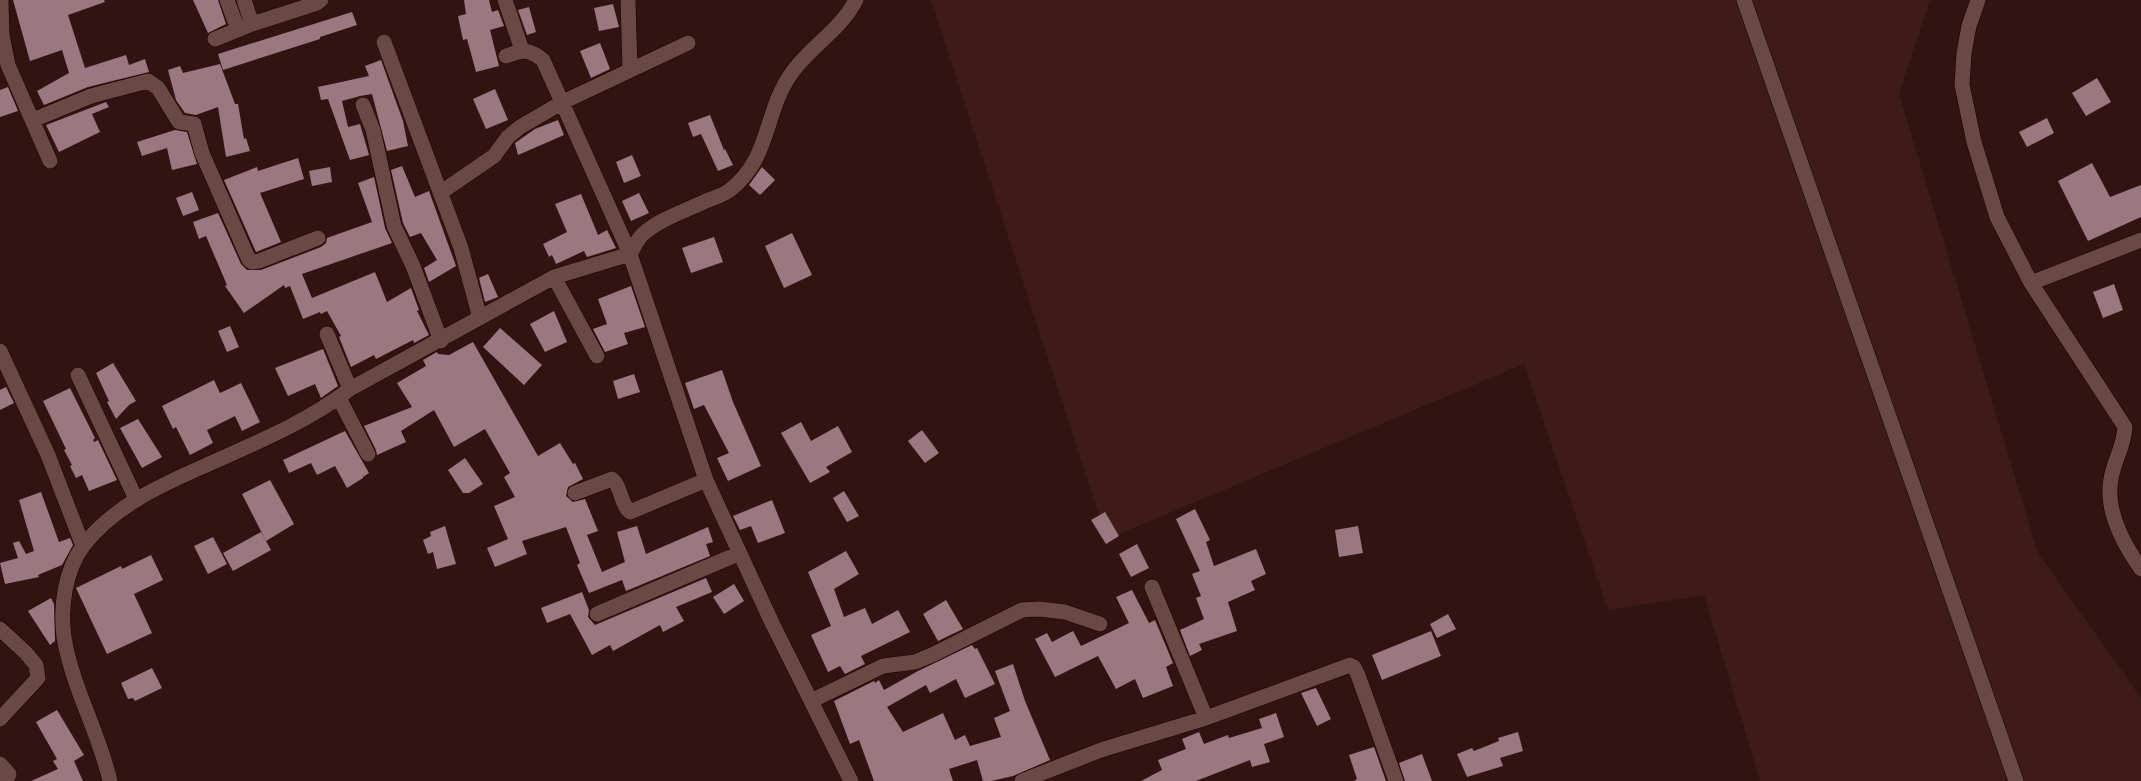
<svg xmlns="http://www.w3.org/2000/svg" width="2141" height="781" font-family="Manrope,sans-serif">
	<style>
		.built { fill: #3f1b17 }
		.building { fill: #9b7782 }
		.lines { fill: none; stroke-linecap: round; stroke-linejoin: round }
		.minor-casing { stroke: #170101; stroke-width: 16 }
		.minor { stroke: #6a4843; stroke-width: 15 }
	</style>
	<rect width="100%" height="100%" fill="#311411"/>
	<path class="built" d="M931 0H1930L1899 94 2038 553 2141 698V781H1760L1704 595 1608 610 1524 364 1107 539Z"/>
	<path class="building" d="M13 0H104L105 2 68 15 85 68 126 55 129 65 145 59 149 72 88 87 44 105 37 91 69 73 62 50 30 61Z
		M193 0H218L226 24 208 33Z
		M464 0H489L492 12 498 10 504 26 490 30 499 66 476 72 467 39 463 40 458 16 466 14Z
		M613 4 619 27 599 31 594 8Z
		M529 7 536 32 527 35 518 10Z
		M352 12 357 25 320 37V39L223 70 218 54Z
		M600 43 610 69 591 78 580 51Z
		M381 60 403 121 408 146 387 151 372 94 360 96 342 101 348 127 360 124 369 155 350 160 328 99 321 100 318 87 369 76 365 66Z
		M220 64 235 104H238L244 139 246 138 250 151 226 157 218 107 196 115 185 113 176 100 168 70 180 66 183 73Z
		M2097 78 2111 102 2086 116 2072 93Z
		M8 87 18 111 0 117V90Z
		M495 89 508 120 486 129 473 99Z
		M106 102 109 107 92 114 100 132 59 152 46 125Z
		M710 115 724 150 725 149 733 165 718 171 701 134 693 137 688 123Z
		M2047 118 2054 133 2027 147 2019 132Z
		M558 120 564 135 518 155 515 143 535 129Z
		M175 130 187 132 197 164 172 170 167 148 142 156 137 142Z
		M632 155 641 176 624 183 616 162Z
		M298 158 304 179 260 193 281 242 256 252 224 180 257 167 258 171Z
		M2092 163 2110 197 2141 185V217L2088 241 2058 181Z
		M402 166 415 197 429 191 456 266 429 282 424 268 437 260 421 233 410 237 403 223 391 170Z
		M330 167 332 182 312 186 309 171Z
		M762 167 775 180 760 195 749 185Z
		M374 177 385 228 392 243 302 274 312 298 375 272 387 302 411 288 419 310 417 311 429 335 414 343 413 340 376 359 374 355 351 367 339 337 341 336 327 311 321 314 320 312 303 319 290 286 285 288 284 285 244 313 225 286 227 285 206 236 199 239 193 222 218 213 241 264 247 270H261L321 247 326 243 327 238 372 222 358 183Z
		M192 192 199 210 183 216 176 198Z
		M639 193 649 213 631 221 622 201Z
		M581 194 598 235 607 230 616 248 587 257 584 251 556 264 552 255 549 257 543 244 567 232 555 204Z
		M792 233 812 275 784 288 765 246Z
		M714 237 723 262 691 273 682 248Z
		M488 274 498 297 485 302 479 278Z
		M2114 284 2123 310 2103 318 2093 292Z
		M631 286 645 327 624 333 628 344 605 352 593 329 607 324 598 299Z
		M554 311 567 342 545 352 530 324Z
		M230 326 239 347 227 352 218 331Z
		M500 328 542 365 524 385 483 347Z
		M473 342 538 456 560 443 573 464 575 463 583 479 568 487 566 496 573 502 585 499 598 531 587 535 602 572 625 562 617 532 637 526 646 554 708 527 713 542 706 544 710 556 626 591 622 580 589 593 577 565 580 563 566 527 522 541 527 554 495 567 487 548 508 539 494 506 515 497 504 477 510 473 485 429 454 447 434 410 401 431 406 442 377 455 376 450 364 426 412 407 397 383 426 366 423 360 437 352 438 354 449 355Z
		M323 349 338 386 321 398 315 384 288 396 275 368Z
		M113 363 136 401 129 405 116 419 107 402 109 401 96 373Z
		M722 370 733 402 761 466 728 481 717 458 729 453 704 405 694 409 685 383Z
		M634 374 640 392 618 399 613 381Z
		M214 380 220 393 241 383 260 422 242 431 235 416 207 430 213 443 190 455 176 427 173 429 162 406Z
		M6 387 14 403 0 410V390Z
		M70 388 95 438 93 440 94 442 98 440 117 480 89 491 82 475 76 478 70 466 72 465 64 450 66 449 43 401Z
		M138 419 162 457 142 468 120 428Z
		M801 422 811 441 838 426 852 452 826 467 830 472 810 483 781 433Z
		M922 430 939 453 925 463 908 441Z
		M345 431 369 473 363 477V478L347 488 335 466 317 475 311 463 289 473 283 460Z
		M465 458 483 484 469 493H463L448 470Z
		M270 480 294 524 266 541 242 494Z
		M844 491 859 516 847 522 833 498Z
		M41 492 59 542 70 538 73 545 62 565 38 575 39 577 5 584 0 563 18 558 13 543 19 541 26 554 34 551 19 500Z
		M772 500 785 533 758 543 751 526 740 530 733 516Z
		M1195 509 1210 540 1206 542 1214 566 1256 549 1266 574 1251 581 1255 590 1228 602 1237 631 1199 644 1202 650 1190 656 1180 630 1204 619 1196 598 1201 596 1192 574 1200 571 1176 519Z
		M1105 512 1119 536 1106 544 1091 520Z
		M445 526 456 564 437 569 433 552 428 554 423 540 431 536 430 532Z
		M1358 526 1363 553 1339 557 1335 530Z
		M261 532 271 550 233 571 223 553Z
		M213 537 227 564 208 574 194 546Z
		M1137 544 1149 568 1131 577 1119 554Z
		M846 551 859 574 834 589 844 617 865 608 872 624 898 610 910 632 861 656 865 664 845 674 840 666 828 672 811 635 831 626 808 572Z
		M151 555 163 580 134 594 152 633 107 654 76 588 121 566 122 569Z
		M706 578 712 592 676 607 684 621 663 632 660 625 613 651 610 645 592 655 570 614 547 623 541 608 582 592 589 610 588 617 595 625Z
		M734 584 744 601 724 614 713 597Z
		M1132 590 1149 623 1155 620 1173 663 1166 667 1173 686 1143 698 1135 679 1116 689 1098 656 1055 677 1035 639 1047 633 1052 642 1073 631 1081 646 1129 623 1116 597Z
		M51 598 54 604 55 641 50 645 28 611Z
		M946 600 963 629 938 641 923 614Z
		M1448 614 1456 629 1437 638 1430 624Z
		M1431 631 1441 656 1382 680 1372 655Z
		M972 645 975 649 977 648 995 684 965 698 956 679 930 693 926 685 887 707 903 732 943 713 955 740 965 735 970 746 1001 737 994 718 1010 711 995 671 1013 664 1025 701 1050 760 1013 776 991 781H983L977 760 949 769 953 781H874L859 740 850 744 834 701 874 681 875 683 879 680 884 690 918 671Z
		M152 668 162 688 135 701 133 698 128 699 121 683Z
		M1316 688 1331 719 1317 726 1301 693Z
		M57 710 84 755 74 761 83 781H31L58 769 53 761 57 759 36 722Z
		M1276 713 1284 737 1264 744 1270 762 1252 767 1250 760 1196 781H1141L1162 770 1158 760 1186 749 1182 739 1199 732 1204 744 1228 735 1229 738 1262 728 1259 719Z
		M1518 732 1523 751 1500 758 1503 766 1467 777 1457 754 1472 748 1474 751 1499 741 1498 738Z
		M1374 747 1386 781H1354L1357 779 1349 755Z
		M1422 754 1432 781H1405L1399 763Z"/>
	<g class="lines">
		<g class="minor-casing">
			<path id="minor" d="M1 0 2 35 8 65 50 161
				M227 0 238 30
				M244 0 252 24
				M505 0 522 50
				M628 0 630 70
				M1744 0 2016 781
				M1978 0 1969 26 1964 53 1962 85 1974 142 1997 217 2031 283 2125 427C2124 447 2114 460 2111 479 2105 510 2124 545 2141 569
				M215 39 252 24 317 3 321 0
				M384 42 461 248 480 318
				M506 56C522 50 528 48 543 60L630 254 706 480 773 625 851 781
				M363 105 373 130 394 226 413 266 441 341
				M33 120 91 96 148 81 158 88 179 122 194 124 202 153 249 260 252 262 259 261 318 238
				M440 193 494 156 508 137 520 127 563 102 688 43
				M554 277 597 356
				M2031 283 2141 240
				M327 334 350 389
				M0 351 48 455 83 546
				M78 375 136 499
				M339 398 368 454
				M575 493 612 479C622 487 620 504 630 512L706 480
				M1152 587 1206 718
				M597 614 740 553
				M0 629 26 653 36 665 38 678 0 719
				M811 701 883 666 915 662 932 655 1022 610 1039 609 1065 612 1100 624
				M0 764 9 774 6 781
				M110 781C99 732 72 687 64 637 60 606 65 571 83 546 113 507 159 486 202 467 253 444 306 423 350 389L554 277 630 254C634 248 637 240 642 235 659 219 685 211 706 201 713 198 724 195 730 190 771 158 764 112 791 74 809 47 841 30 856 0
				M1022 781 1101 750 1206 718 1350 665 1354 667 1358 675 1396 781"/>
		</g>
		<use href="#minor" class="minor"/>
	</g>
</svg>
